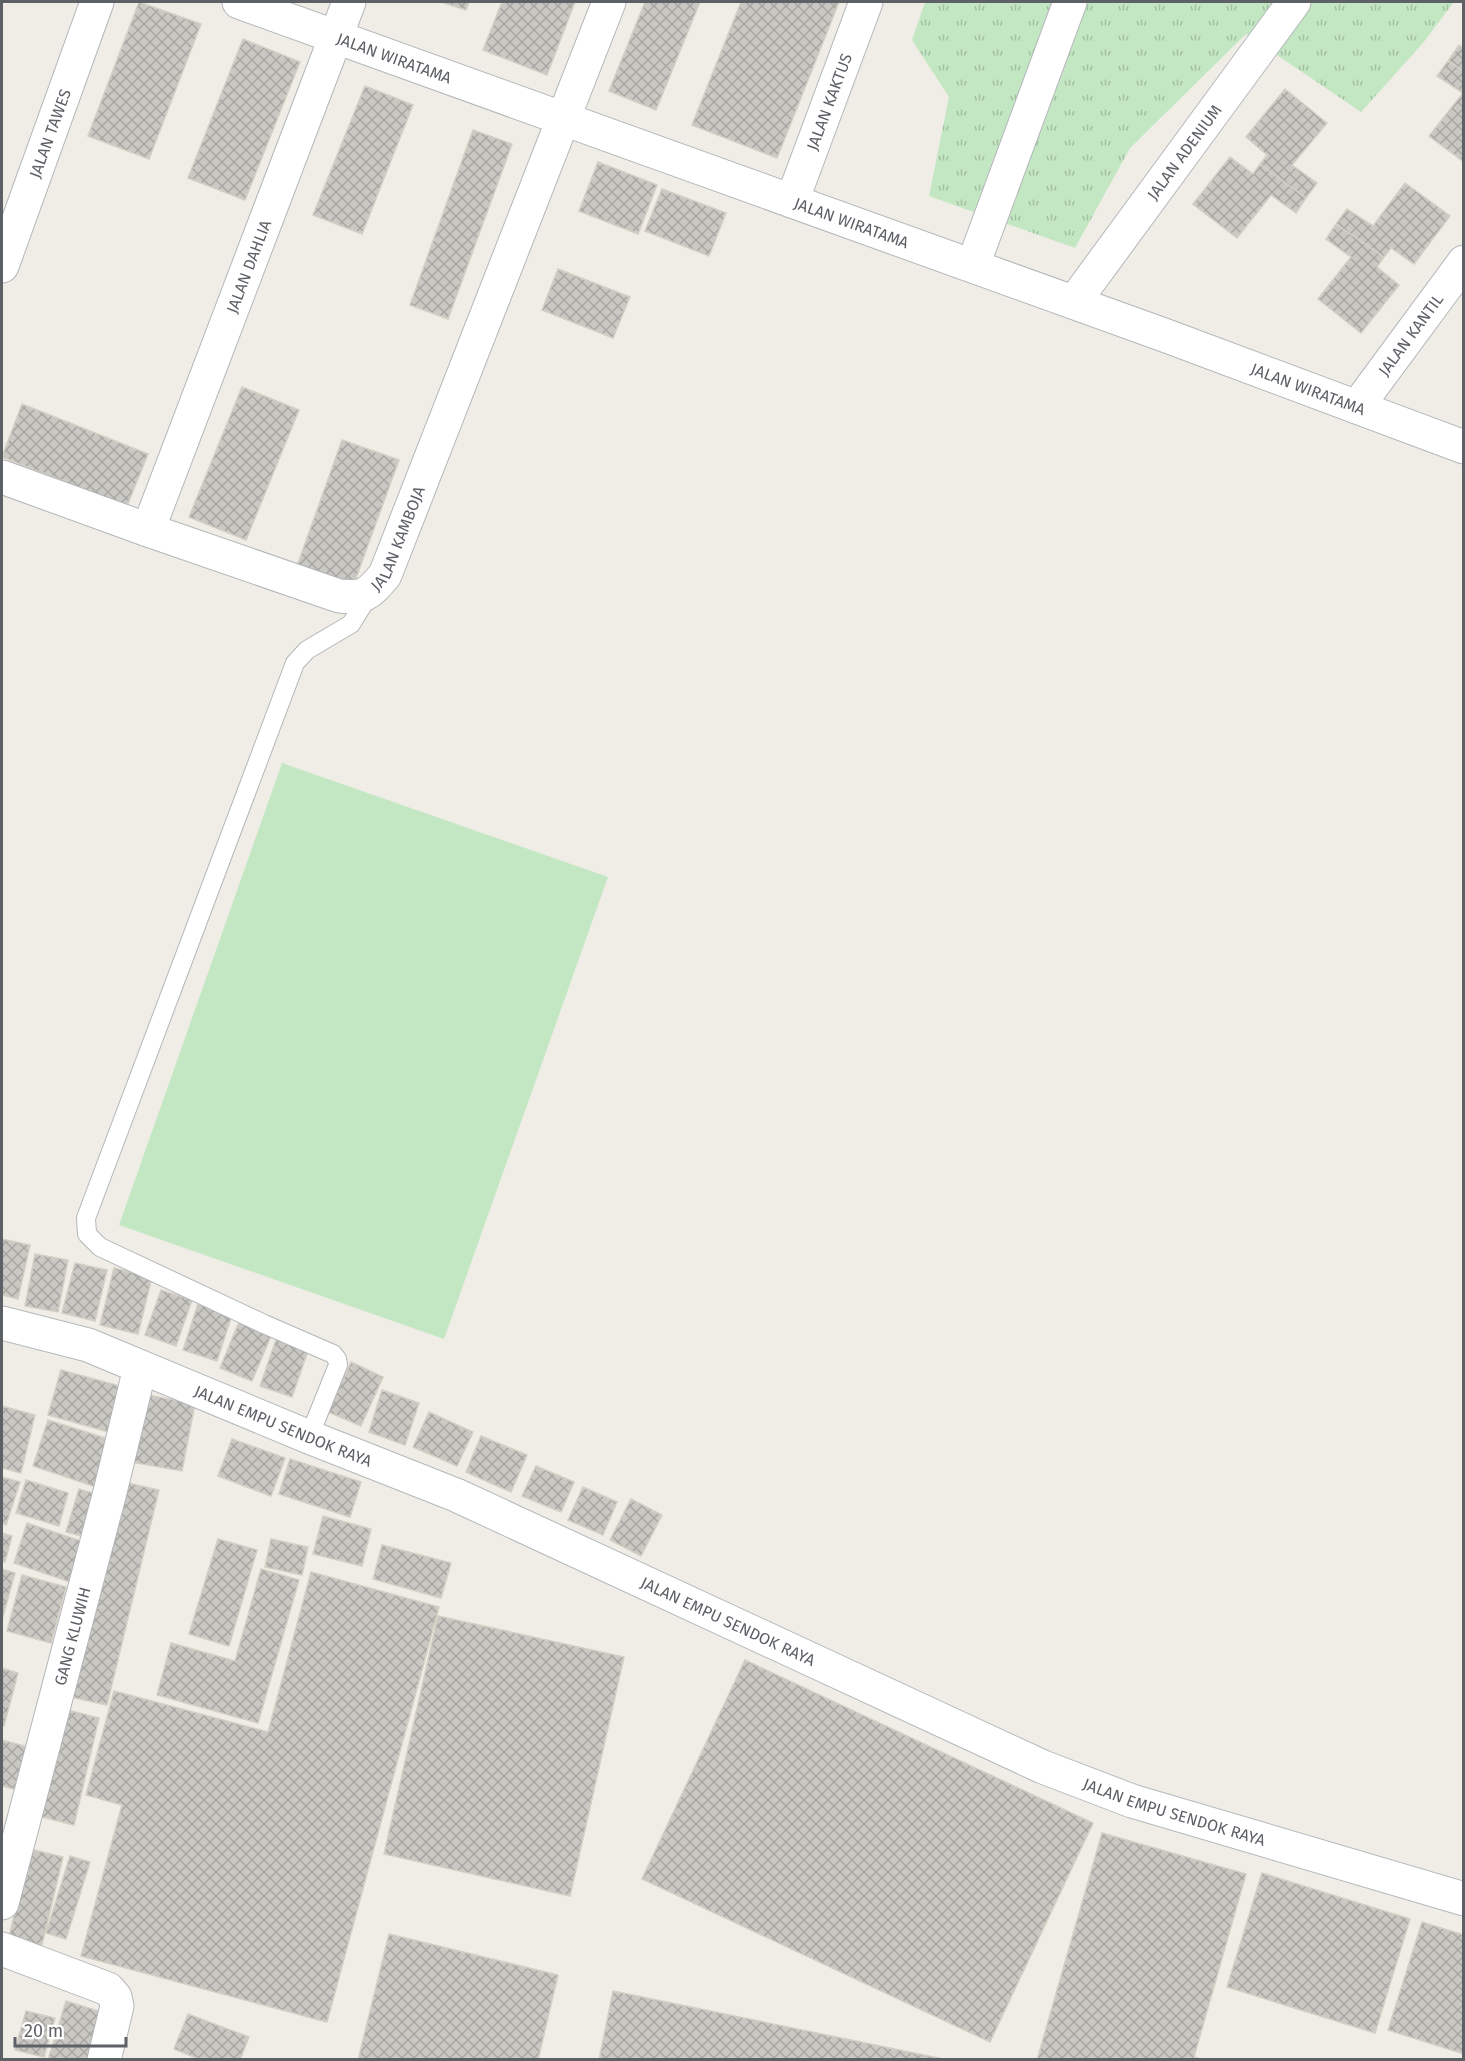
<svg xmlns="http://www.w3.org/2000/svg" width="1465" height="2061" font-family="'Fira Sans',sans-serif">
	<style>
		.grass { fill: url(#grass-tufts) }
		.garden { fill: #c4e7c3 }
		.building { fill: url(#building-cross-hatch); stroke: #d4cfc4; stroke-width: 1.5 }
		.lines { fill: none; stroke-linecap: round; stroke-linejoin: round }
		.service-casing { stroke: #b3b6ba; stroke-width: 20 }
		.minor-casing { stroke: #b3b6ba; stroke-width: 35 }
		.secondary-casing { stroke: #b4b8bd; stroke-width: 35 }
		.service { stroke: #fff; stroke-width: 18 }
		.minor { stroke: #fff; stroke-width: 33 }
		.secondary { stroke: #fff; stroke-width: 33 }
		.labels { text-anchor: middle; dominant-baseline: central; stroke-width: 5; stroke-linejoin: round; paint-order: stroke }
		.street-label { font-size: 16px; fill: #5d6166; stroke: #fff }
	</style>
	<defs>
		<pattern id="grass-tufts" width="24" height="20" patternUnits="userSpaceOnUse" patternTransform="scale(1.5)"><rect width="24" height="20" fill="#c4e7c3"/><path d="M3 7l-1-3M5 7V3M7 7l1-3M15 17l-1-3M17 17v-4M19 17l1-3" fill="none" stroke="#a2bfa2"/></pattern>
		<pattern id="building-cross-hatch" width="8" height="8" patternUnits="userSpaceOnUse" patternTransform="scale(1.5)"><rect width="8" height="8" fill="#cac8c3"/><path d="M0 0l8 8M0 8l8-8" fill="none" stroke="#a7a6a2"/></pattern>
	</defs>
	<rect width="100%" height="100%" fill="#efede6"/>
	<path class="grass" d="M925 2H1454L1423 43 1361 112 1246 34 1130 148 1075 248 929 196 949 97 912 40Z"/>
	<path class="garden" d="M282 763 608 877 444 1339 119 1225Z"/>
	<path class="building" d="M139 2 201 24 149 159 88 136Z
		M441 2H469L466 10Z
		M502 2H575L547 75 483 50Z
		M645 2H700L656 110 609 91Z
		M741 2H839L777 158 692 125Z
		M243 39 300 62 245 200 188 178Z
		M1459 45 1464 49V71L1448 61Z
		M1448 61 1464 71V162L1429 136 1463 93 1437 76Z
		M365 86 413 105 362 234 313 215Z
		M1285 89 1327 123 1292 165 1317 183 1306 198 1260 164 1267 155 1246 137Z
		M473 130 512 144 448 319 410 305Z
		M1230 157 1253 174 1260 164 1306 198 1296 213 1271 195 1237 238 1193 204Z
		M598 162 657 185 638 234 579 211Z
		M1405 183 1450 216 1414 264 1391 248 1384 257 1336 224 1347 209 1373 226Z
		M662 189 726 213 709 256 645 231Z
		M1336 224 1384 257 1377 267 1399 285 1361 333 1318 299 1351 257 1326 239Z
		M558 269 630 297 613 338 542 310Z
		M242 387 299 410 246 540 189 517Z
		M22 404 148 454 127 506 2 457Z
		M342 440 399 460 352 589 296 569Z
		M2 1239 30 1245 18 1299 2 1295Z
		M35 1254 68 1260 58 1312 25 1306Z
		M75 1263 107 1270 95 1321 62 1313Z
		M114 1268 152 1277 138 1334 100 1325Z
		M161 1290 192 1300 176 1346 145 1335Z
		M198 1304 232 1315 217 1361 183 1350Z
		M239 1322 271 1336 252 1381 220 1368Z
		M277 1337 309 1348 292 1397 260 1386Z
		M351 1362 383 1377 361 1426 328 1412Z
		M61 1370 131 1389 119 1435 48 1415Z
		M382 1390 419 1403 405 1445 369 1432Z
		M138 1393 195 1404 182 1471 125 1461Z
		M2 1406 35 1415 21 1473 2 1468Z
		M429 1412 473 1432 457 1466 413 1447Z
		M48 1420 115 1441 99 1488 33 1466Z
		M481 1436 527 1455 511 1492 466 1472Z
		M232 1439 285 1458 271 1496 218 1476Z
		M290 1459 361 1482 350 1517 279 1494Z
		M536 1466 574 1482 561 1512 522 1496Z
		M2 1477 20 1482 6 1525 2 1523Z
		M26 1480 68 1493 59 1526 16 1513Z
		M119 1481 159 1490 107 1705 66 1696Z
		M583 1487 617 1502 603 1535 568 1520Z
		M79 1489 105 1497 92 1539 66 1532Z
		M631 1499 662 1515 641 1556 610 1540Z
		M323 1516 371 1529 362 1566 313 1554Z
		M27 1523 84 1542 70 1582 14 1563Z
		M2 1533 12 1536 5 1562 2 1561Z
		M218 1539 257 1550 229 1646 189 1634Z
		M271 1539 308 1547 302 1575 265 1567Z
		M382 1545 451 1563 441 1598 373 1579Z
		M2 1569 15 1573 2 1620Z
		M261 1569 299 1580 258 1723 157 1695 171 1643 235 1661Z
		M311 1572 439 1607 327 2022 81 1956 122 1805 86 1795 114 1691 268 1732Z
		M22 1575 66 1587 51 1643 7 1631Z
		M438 1616 624 1657 570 1896 384 1854Z
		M745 1660 1093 1823 990 2042 642 1879Z
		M2 1668 18 1673 4 1726 2 1725Z
		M64 1709 99 1718 74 1825 38 1816Z
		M2 1740 32 1748 21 1791 2 1786Z
		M1102 1833 1246 1874 1194 2057 1203 2060H1037Z
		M30 1849 63 1857 41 1949 8 1941Z
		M70 1856 90 1862 66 1939 46 1933Z
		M1262 1873 1410 1919 1375 2033 1227 1987Z
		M1422 1922 1464 1935V2054L1388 2030Z
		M389 1934 558 1975 538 2060H358Z
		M613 1991 948 2060H599Z
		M66 2001 111 2015 97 2060H48Z
		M26 2011 55 2018 44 2057 15 2050Z
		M188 2014 249 2037 240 2060H201L174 2049Z"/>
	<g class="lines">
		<g class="service-casing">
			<path id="service" d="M309 1437 338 1365 337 1359 333 1354 264 1324 100 1247 87 1234 86 1218 295 663 307 650 351 624 370 593"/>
		</g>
		<g class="minor-casing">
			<g id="minor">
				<path id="s1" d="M239 2 1164 335 1464 447"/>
				<path id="s2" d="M792 201 866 2"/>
				<path d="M973 265 1070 2"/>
				<path id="s3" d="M2 266 97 2"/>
				<path id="s4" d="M1074 302 1294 2"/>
				<path id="s5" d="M1357 407 1464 262"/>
				<path id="s6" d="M2 477 148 530 339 596C365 598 368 595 385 575L609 2"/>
				<path id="s7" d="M148 530 349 2"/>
				<path id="s8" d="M2 1903 110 1492 140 1368"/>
				<path d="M2 1949 108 1989 115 1997 117 2006 104 2060"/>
			</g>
		</g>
		<g class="secondary-casing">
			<g id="secondary">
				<path id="s9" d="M2 1323 88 1345 309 1437 456 1495 1043 1767 1132 1801 1464 1899"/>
			</g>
		</g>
		<use href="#service" class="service"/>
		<use href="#minor" class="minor"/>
		<use href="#secondary" class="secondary"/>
	</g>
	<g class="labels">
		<g class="street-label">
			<text stroke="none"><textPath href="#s1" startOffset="165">JALAN WIRATAMA</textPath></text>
			<text stroke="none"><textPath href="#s2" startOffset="106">JALAN KAKTUS</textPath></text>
			<text stroke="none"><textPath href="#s3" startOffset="141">JALAN TAWES</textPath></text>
			<text stroke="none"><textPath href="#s4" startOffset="186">JALAN ADENIUM</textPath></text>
			<text stroke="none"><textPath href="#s1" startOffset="651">JALAN WIRATAMA</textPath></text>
			<text stroke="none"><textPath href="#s7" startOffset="282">JALAN DAHLIA</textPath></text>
			<text stroke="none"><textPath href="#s5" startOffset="90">JALAN KANTIL</textPath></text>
			<text stroke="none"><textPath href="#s1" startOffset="1137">JALAN WIRATAMA</textPath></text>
			<text stroke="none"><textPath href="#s6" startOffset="450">JALAN KAMBOJA</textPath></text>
			<text stroke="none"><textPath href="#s9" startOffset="300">JALAN EMPU SENDOK RAYA</textPath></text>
			<text stroke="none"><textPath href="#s9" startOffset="786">JALAN EMPU SENDOK RAYA</textPath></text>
			<text stroke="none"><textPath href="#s8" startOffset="276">GANG KLUWIH</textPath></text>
			<text stroke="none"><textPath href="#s9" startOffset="1272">JALAN EMPU SENDOK RAYA</textPath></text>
		</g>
	</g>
	<rect width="1465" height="2061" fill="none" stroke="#5d6166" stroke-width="6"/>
	<path d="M15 2037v9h111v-9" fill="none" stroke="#5d6166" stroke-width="3"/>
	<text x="24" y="2037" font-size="18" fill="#5d6166" stroke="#ffffff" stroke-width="4.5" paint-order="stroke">20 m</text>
</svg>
